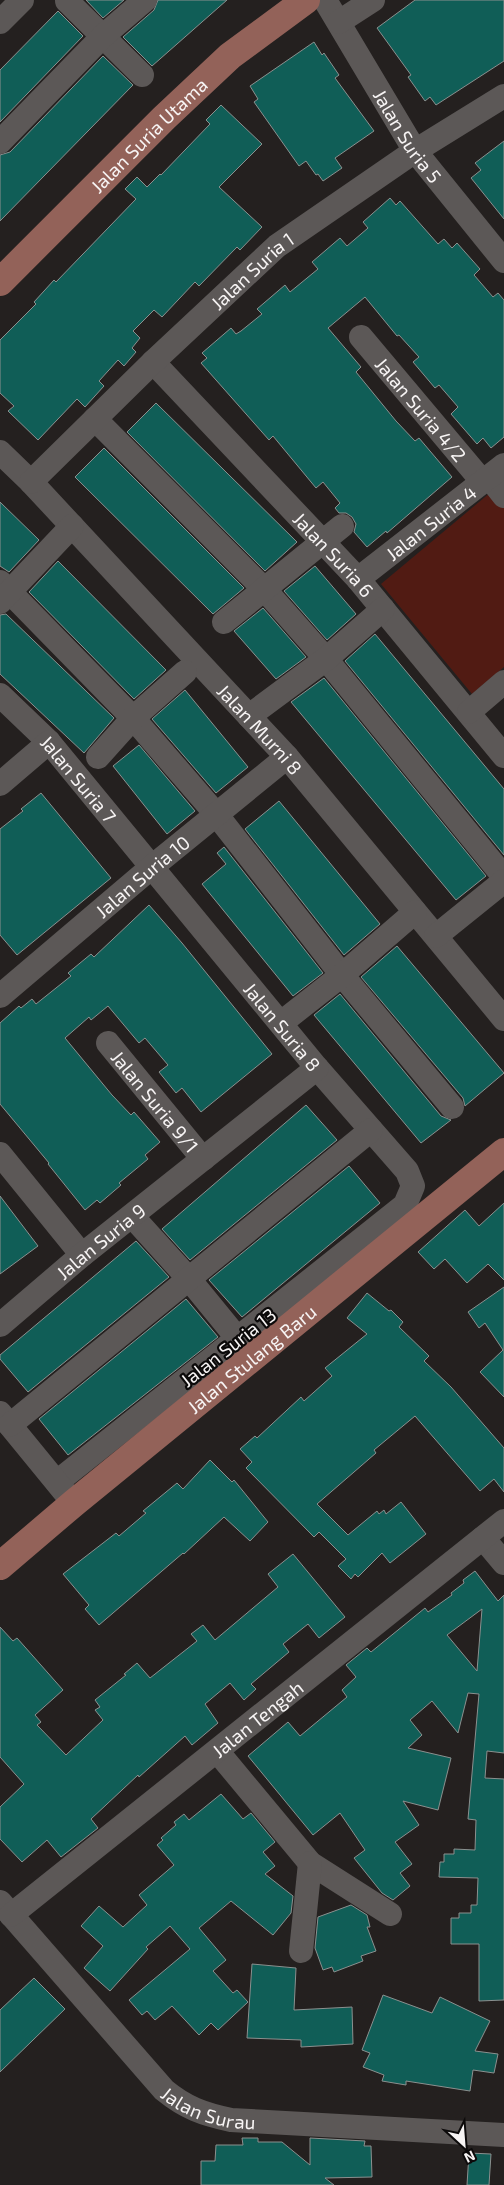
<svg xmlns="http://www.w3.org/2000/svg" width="504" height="2185" font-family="'Exo 2',sans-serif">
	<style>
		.green { fill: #511b13 }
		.building { fill: #105e57; stroke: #8b908f; fill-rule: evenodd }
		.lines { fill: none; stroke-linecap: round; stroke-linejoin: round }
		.minor { stroke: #5c5857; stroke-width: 24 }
		.major { stroke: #936259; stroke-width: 28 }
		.labels { text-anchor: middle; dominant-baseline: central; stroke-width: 4.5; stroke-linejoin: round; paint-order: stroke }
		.street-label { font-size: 19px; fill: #f7f4f4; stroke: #0c0a0a }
	</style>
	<rect width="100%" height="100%" fill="#24201f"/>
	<path class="green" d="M491 492 504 507V667L472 694 381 584Z"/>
	<path class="building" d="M86 0H124L103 18Z
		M158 0H227L152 66 123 37 154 10Z
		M415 0H504V61L436 105 430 97 425 101 408 77 411 75 377 28Z
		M58 11 83 36 0 122V70Z
		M314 42 322 55 324 53 339 75 335 78 374 131 335 158 342 168 323 181 318 174 316 175 306 161 299 166 254 102 258 99 250 86Z
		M103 56 133 85 0 221V155L10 152Z
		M221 105 262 144 219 187 262 227 240 250 237 247 199 286 195 282 162 317 154 310 133 331 140 338 132 348 136 352 124 366 118 360 99 381 104 386 85 407 77 399 38 440 8 411 14 406 0 393V340L36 304 34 302 54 280 56 282 136 199 125 189 137 177 147 187 160 174 161 175 210 124 206 120Z
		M504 141V219L471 178 481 170 475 163Z
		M390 198 396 205 400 201 438 244 444 239 452 248 457 243 480 269 474 275 493 297 498 293 504 300V437L491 448 483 438 477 444 451 414 458 407 439 385 435 388 413 362 419 357 399 335 397 336 365 297 328 328 361 367 356 372 396 421 415 441 419 438 452 477 387 533 386 531 367 547 354 532 356 524 352 517 346 513H339L335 508 340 503 323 482 316 488 273 436 269 440 201 363 207 358 202 353 231 328 236 334 241 331 262 314 257 309 285 285 290 292 318 269 312 262 340 238 347 246 368 228 363 222Z
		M156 403 297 542 265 571 127 432Z
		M104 448 244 588 213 614 75 477Z
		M0 502 39 540 9 572 0 566Z
		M58 561 166 670 134 699 29 592Z
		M315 566 356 614 327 640 284 591Z
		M263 608 306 657 276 679 234 631Z
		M6 614 114 718 84 753 0 674V615Z
		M375 634 504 789V855L345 661Z
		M324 678 486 876 456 900 291 702Z
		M185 690 248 767 216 793 152 719Z
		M139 745 195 811 167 834 113 766Z
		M41 793 111 878 17 955 0 935V829L23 811 21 809Z
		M279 801 380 924 344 955 245 829Z
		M224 847 323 973 293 996 202 884 226 864 217 853Z
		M149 905 182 943 272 1054 201 1112 182 1088 176 1093 159 1072 168 1065 145 1038 139 1043 108 1006 91 1020 89 1017 65 1038 112 1095 131 1115 134 1112 160 1142 145 1155 148 1159 119 1183 121 1185 100 1203 97 1200 85 1210 48 1164 49 1163 0 1104V1023L19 1006 21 1008 32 999 36 1004 71 976 68 973 91 954 94 957Z
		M397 946 504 1073 465 1106 463 1098 361 977Z
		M340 994 441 1116 451 1120 421 1143 314 1015Z
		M306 1105 337 1140 190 1260 162 1229Z
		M349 1166 380 1203 242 1317 209 1280Z
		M0 1196 38 1246 0 1274Z
		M504 1203V1280L488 1264 467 1283 445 1259 434 1269 418 1252 465 1210 479 1226Z
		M136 1241 169 1277 28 1392 0 1359V1355Z
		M504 1287V1397L480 1372 503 1350 485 1323 479 1328 468 1312Z
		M367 1293 389 1311 391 1310 403 1322 399 1327 429 1356 424 1361 451 1387 504 1448V1492L494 1479 480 1491 415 1416 374 1450 376 1453 317 1504 348 1535 377 1511 379 1514 384 1510 386 1514 401 1502 426 1534 390 1563 382 1553 358 1577 355 1574 351 1579 338 1566 346 1559 319 1532 314 1537 246 1468 252 1462 240 1449 255 1436 257 1438 301 1397 304 1401 332 1376 325 1368 367 1334 347 1318Z
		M186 1299 218 1337 68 1455 39 1419Z
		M210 1460 232 1482 234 1480 268 1522 250 1541 224 1517 184 1554 183 1553 99 1625 85 1609 89 1605 63 1574 116 1533 119 1536 146 1513 143 1511 177 1483 183 1489Z
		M293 1554 345 1617 319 1638 308 1624 283 1644 289 1652 251 1684 256 1689 244 1700 230 1683 205 1704 218 1723 192 1745 185 1736 139 1777 138 1775 91 1819 98 1828 61 1857 47 1840 22 1862 0 1839V1807L24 1784 0 1757V1627L13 1641 17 1638 63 1690 35 1715 41 1722 37 1725 66 1755 103 1720 95 1710 100 1707 95 1700 126 1675 124 1674 137 1663 150 1678 197 1641 191 1634 203 1625 215 1640 278 1587 268 1574Z
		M475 1571 498 1601 504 1595V1753L487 1751 485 1778 504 1779V2000L479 2001V1944H451V1918H459V1913H471V1905H477L478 1878 439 1877 440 1862H444V1854H454V1849L475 1850 476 1820 468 1819 479 1694 468 1693 458 1733 432 1701 410 1720 422 1735 408 1748 451 1758 438 1810 403 1801 419 1825 395 1842 412 1864 400 1873 410 1886 393 1900 382 1893 354 1858 365 1850 340 1813 313 1835 248 1756 288 1722 300 1736 347 1697 342 1690 356 1677 346 1665 367 1648 371 1652 425 1608 428 1612 452 1595 451 1593 464 1583 463 1580ZM482 1609 477 1671 447 1635Z
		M221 1794 243 1819 251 1813 275 1842 263 1852 275 1866 265 1874 293 1896 291 1913 273 1935 231 1901 199 1928 226 1960 213 1971 233 1993 237 1990 248 2002 218 2030 211 2023 199 2035 172 2006 155 2020 147 2011 142 2015 129 2000 190 1949 170 1926 146 1947 148 1949 110 1991 84 1968 103 1946 81 1926 99 1906 123 1927 147 1905 139 1895 174 1865 157 1845 163 1840 161 1838 176 1825 174 1822 184 1814 189 1820Z
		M351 1905 367 1915 370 1927H367L376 1951 361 1956 363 1961 334 1972 332 1967 323 1970 315 1948 318 1917Z
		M252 1964 296 1968 294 2010 352 2007 353 2044 301 2047V2040L247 2038Z
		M34 1978 65 2009 0 2072V2010Z
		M383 1995 432 2013 440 1997 490 2021 475 2051 498 2054 494 2073 473 2070 470 2091 406 2081V2085L382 2081 384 2075 363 2067 370 2053 362 2050Z
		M242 2138H258V2142H282L310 2165V2138L365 2141 364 2146H371L372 2177 325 2178 334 2185H201V2161H215L216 2145H243Z
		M469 2153 491 2154 489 2185H467Z"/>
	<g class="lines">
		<g class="minor">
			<path id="s1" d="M325 0 415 151 504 261"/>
			<path d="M67 1 142 75"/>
			<path d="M0 22 22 0"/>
			<path d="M339 22 373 0"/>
			<path d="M0 142 103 36 145 0"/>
			<path id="s2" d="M361 337 482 481"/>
			<path id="s3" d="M153 362 358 579 504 756"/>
			<path d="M95 419 265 590 326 659 504 877"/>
			<path id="s4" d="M0 452 31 482 287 757 504 1019"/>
			<path d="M489 477 504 496"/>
			<path id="s5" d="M31 482 153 362 277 246 415 151 504 96"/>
			<path id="s6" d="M358 579 504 465"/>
			<path d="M0 582 133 718 216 814 342 975 452 1107"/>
			<path d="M0 602 72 526"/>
			<path d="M224 622 342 526"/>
			<path id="s7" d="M0 695 49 742 317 1068 407 1171 413 1186 405 1205 57 1482"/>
			<path d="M469 712 504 682"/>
			<path d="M249 716 326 659 383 609"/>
			<path d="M98 757 133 718 185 672"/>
			<path d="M0 784 49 742"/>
			<path d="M436 936 504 881"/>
			<path id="s8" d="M0 996 153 866 287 757"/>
			<path d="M281 1023 342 975 415 912"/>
			<path id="s9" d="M108 1043 203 1159"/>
			<path d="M0 1154 82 1255"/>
			<path d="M132 1216 189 1279 238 1339"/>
			<path id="s10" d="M0 1325 82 1255 317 1068"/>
			<path d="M0 1413 67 1495"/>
			<path d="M10 1425 371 1130"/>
			<path d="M483 1538 504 1563"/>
			<path d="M217 1751 310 1863 390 1914"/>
			<path id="s11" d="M0 1902 164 2090C186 2108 203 2114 231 2120L504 2135"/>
			<path id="s12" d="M11 1915 504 1521"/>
			<path d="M301 1951 310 1863"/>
		</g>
		<g class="major">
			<path id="s13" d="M0 282 164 118 230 56 306 0"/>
			<path id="s14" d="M0 1566 74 1503 504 1152"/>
		</g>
	</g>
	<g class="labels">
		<g class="street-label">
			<text stroke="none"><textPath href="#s1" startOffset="159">Jalan Suria 5</textPath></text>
			<text stroke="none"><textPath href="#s13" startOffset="209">Jalan Suria Utama</textPath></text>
			<text stroke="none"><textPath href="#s5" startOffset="306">Jalan Suria 1</textPath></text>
			<text stroke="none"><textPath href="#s2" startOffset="94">Jalan Suria 4/2</textPath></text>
			<text stroke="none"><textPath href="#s6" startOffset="92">Jalan Suria 4</textPath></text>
			<text stroke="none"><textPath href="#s3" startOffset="264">Jalan Suria 6</textPath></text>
			<text stroke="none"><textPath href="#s4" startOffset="380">Jalan Murni 8</textPath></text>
			<text stroke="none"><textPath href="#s7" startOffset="115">Jalan Suria 7</textPath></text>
			<text stroke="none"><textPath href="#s8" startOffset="186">Jalan Suria 10</textPath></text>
			<text stroke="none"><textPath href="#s7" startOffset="436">Jalan Suria 8</textPath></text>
			<text stroke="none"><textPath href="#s9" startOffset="75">Jalan Suria 9/1</textPath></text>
			<text stroke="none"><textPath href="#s10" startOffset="131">Jalan Suria 9</textPath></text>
			<text transform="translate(228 1347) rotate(-38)">Jalan Suria 13</text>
			<text stroke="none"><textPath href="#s14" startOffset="326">Jalan Stulang Baru</textPath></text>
			<text stroke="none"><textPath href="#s12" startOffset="315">Jalan Tengah</textPath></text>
			<text stroke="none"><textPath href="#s11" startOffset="299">Jalan Surau</textPath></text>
		</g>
	</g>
	<g transform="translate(464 2145) rotate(154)" stroke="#0c0a0a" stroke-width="4" paint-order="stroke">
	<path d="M0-4L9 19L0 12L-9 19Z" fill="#f7f4f4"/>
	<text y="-8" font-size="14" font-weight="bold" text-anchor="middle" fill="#f7f4f4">N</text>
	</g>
</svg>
